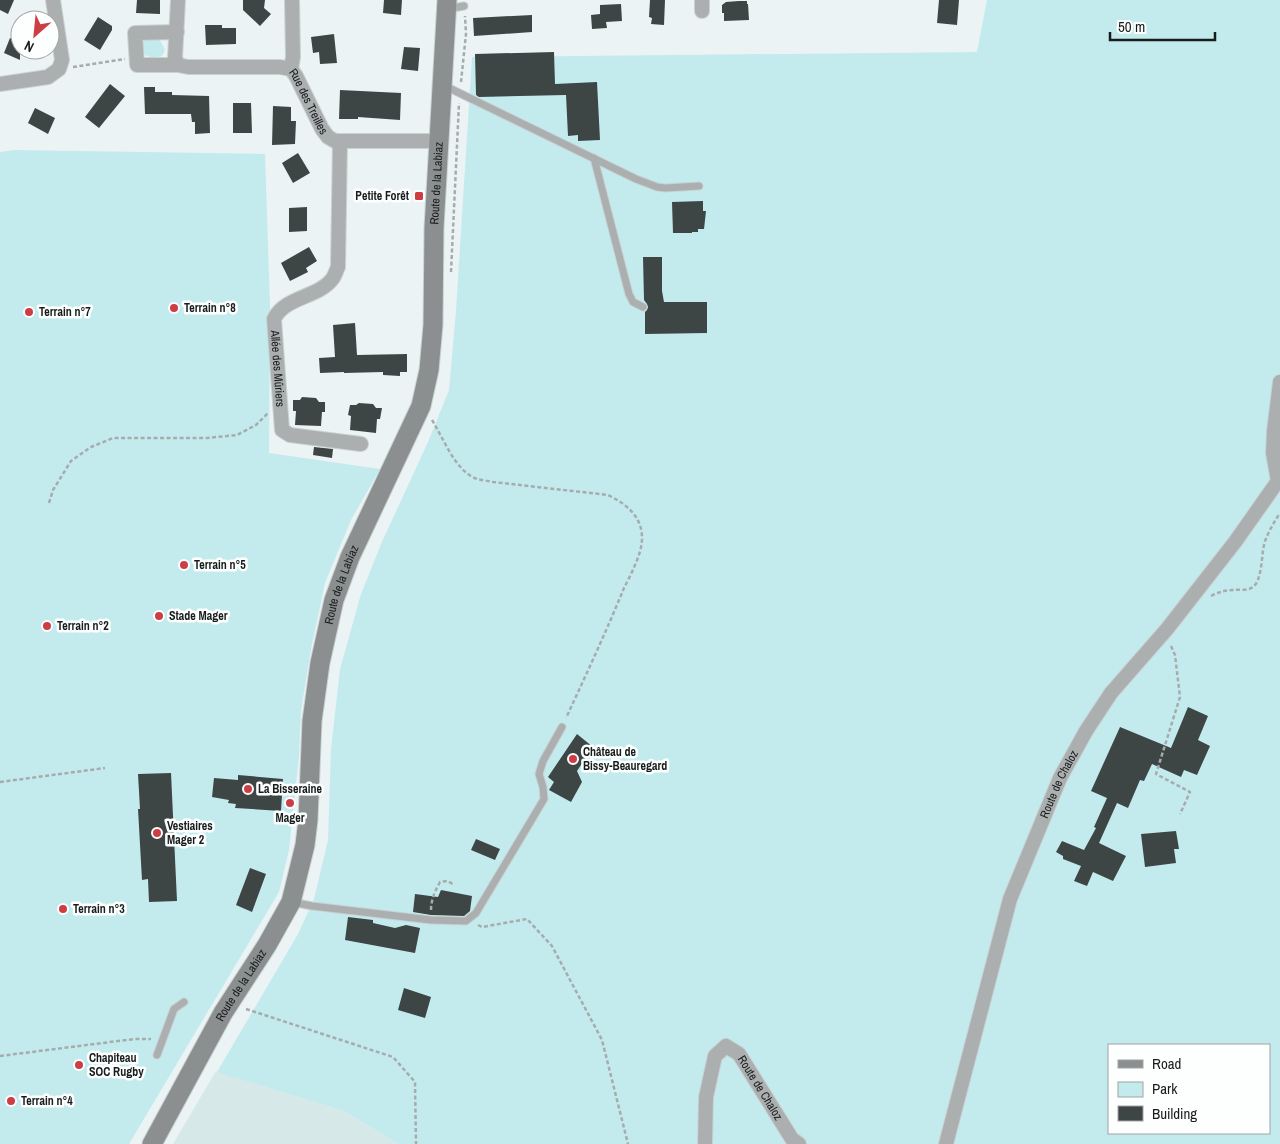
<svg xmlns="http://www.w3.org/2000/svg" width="1280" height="1144" font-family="'Archivo Narrow',sans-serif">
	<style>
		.built { fill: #d7e8e9 }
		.green { fill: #c3ebee; fill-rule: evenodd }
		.building { fill: #3e4545 }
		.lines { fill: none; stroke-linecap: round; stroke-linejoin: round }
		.lane-casing { stroke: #c9d1d1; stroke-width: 9 }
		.street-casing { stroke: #c9d1d1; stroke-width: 16 }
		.secondary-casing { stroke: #c9d1d1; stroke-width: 21 }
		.path { stroke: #a6acad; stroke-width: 2.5; stroke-dasharray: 4 2.5; stroke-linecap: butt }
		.lane { stroke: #acafb0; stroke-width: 7 }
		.street { stroke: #acafb0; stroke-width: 14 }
		.secondary { stroke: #8b8f90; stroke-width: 19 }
		.poi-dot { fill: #cd3e44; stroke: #fdffff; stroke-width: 2 }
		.labels { text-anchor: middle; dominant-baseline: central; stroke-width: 5; stroke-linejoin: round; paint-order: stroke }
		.street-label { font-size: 12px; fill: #191c1c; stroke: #fdffff }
		.poi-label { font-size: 12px; font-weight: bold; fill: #191c1c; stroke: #fdffff; text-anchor: start }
	</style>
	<rect width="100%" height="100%" fill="#ebf3f4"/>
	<path class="built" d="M216 1071 344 1111 398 1144H173Z"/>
	<path class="green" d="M987 0H1280V1144H398L344 1111 217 1072 298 934 314 899 328 840 331 749 340 669 361 594 381 544 428 442 449 390 456 311 472 57 977 52ZM1109 1045H1269V1133H1109Z
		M145 36H155L161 42 165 50 162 56 153 58 145 55 141 44Z
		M14 150 265 154 270 306 269 453 380 469 351 520 325 583 311 649 301 711 299 756 289 850 279 892 129 1144H0V152Z"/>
	<path class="building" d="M0 0H14L8 14 0 10Z
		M137 0H160V14L136 13Z
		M243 0H265L264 8 271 14 260 26 243 10Z
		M384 0H402L401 15 383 13Z
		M650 0H665L664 25 651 24 652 18 649 17Z
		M939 0H959L957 25 937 23Z
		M739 1H747V4H748L749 20 724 21V13H722V5L726 2Z
		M621 4 622 21 606 22 607 28 592 29 591 15 600 14V5Z
		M532 15V32L474 36 473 18Z
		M98 17 112 26V30L100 50 84 40Z
		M205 25H222V28H236V44L206 45Z
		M334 34 337 63 320 64 319 52 313 53 311 37Z
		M10 38 20 42V60L4 53Z
		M404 47 420 48 418 71 401 69Z
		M554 52 555 84 597 82 600 140 578 141V135L568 136 566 95 479 97 476 95 475 54Z
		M110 84 125 96 99 128 85 117Z
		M144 87H155V92H172V95L209 96 210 133 195 134V122H192L191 114H145Z
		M340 90 401 93 400 120 358 117V119H339Z
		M233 103H251L252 133H233Z
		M273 106 291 107V121H296L295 144 272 145Z
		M35 108 55 118 48 134 28 123Z
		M298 153 310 173 293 183 282 163Z
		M703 201V211H706L704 229H698V232H692V233H673L672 202Z
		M307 207V231L289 232V208Z
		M309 247 317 261 306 268 308 272 290 281 281 263Z
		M643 257H662V291L664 302H707V333L645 334V312L647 310 648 307 647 304 644 300Z
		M355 323 357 355 407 354V372H400V376L383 375V372L344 373V372L320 373 319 358 335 357 333 325Z
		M302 397 316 398 319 402H325V412H322L321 426 295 425 296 411H293V400H300Z
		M359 403 373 404 376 408H382L380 419H377L376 433 350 430 351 416 348 415 350 405H356Z
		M314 447 333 449 332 458 313 455Z
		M1188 707 1208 716 1198 740 1210 746 1197 775 1184 770 1181 777 1152 764 1144 781 1140 780 1128 808 1117 803 1099 843 1126 856 1113 881 1093 872 1087 886 1074 881 1081 866 1063 859V856L1056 852 1062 841 1084 850 1096 828 1094 827 1107 798 1091 791 1120 727 1171 748Z
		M577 734 593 747 577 771 582 782 571 802 549 790 554 782 548 777Z
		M171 773 177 901 149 902 148 879 142 880 138 809H140L138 774Z
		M238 775 283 779 281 811 235 808 236 804 228 803 229 800 212 797 214 778 238 780Z
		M1176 831 1179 849H1174L1176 863 1145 867 1141 834Z
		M476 839 500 849 495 860 471 850Z
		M250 868 266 874 252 912 236 905Z
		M441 890 472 896 470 911 464 916 431 915 413 912 415 894 438 897Z
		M348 917 373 920V923L395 928 406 925 420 928 415 953 345 940Z
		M404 988 431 997 425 1018 398 1010Z"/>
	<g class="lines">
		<g class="lane-casing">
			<path id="lane" d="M447 9 464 6
				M445 86 636 179 657 187 665 188 699 186
				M594 158 629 294 633 302 643 307
				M292 902 312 906 431 920 466 921 476 913 544 799 543 787 539 774 543 761 562 727
				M157 1055 174 1009 184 1002"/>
		</g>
		<g class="street-casing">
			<g id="street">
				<path id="s1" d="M178 0 175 58 178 65 188 67H280L291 69 296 76 322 129 328 137 335 141H439"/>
				<path d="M702 0V11"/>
				<path d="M177 32 135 33 137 65H178"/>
				<path d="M291 69 293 57 292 0"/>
				<path d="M0 84 48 77 59 69 62 60 53 0"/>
				<path id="s2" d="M340 141 338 267C336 271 335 275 333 278 319 298 285 296 274 319L282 430 290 435 361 444"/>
				<path d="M1278 481 1273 453 1274 431 1280 382"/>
				<path id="s3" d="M705 1144 706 1097 715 1056 726 1046 739 1054 792 1139 799 1144"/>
				<path id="s4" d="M946 1144 1010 899 1060 778 1086 731 1111 693 1167 629 1235 542 1278 481H1280"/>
			</g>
		</g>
		<g class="secondary-casing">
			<g id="secondary">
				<path id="s5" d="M152 1144 223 1013 267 945 291 902 305 845 308 820 312 721 320 663 334 600 350 557 421 406 429 370 433 325 434 228 447 0"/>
			</g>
		</g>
		<path class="path" d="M73 67 125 59
			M461 82 466 34 465 16
			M451 272 459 103
			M432 420C444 439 455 471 477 479 482 480 488 481 493 482L608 495C626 504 642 516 642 538 642 554 631 574 624 588 606 632 586 675 566 718
			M49 503 53 490 71 461 91 447 113 438H207L237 435 256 425 268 413
			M1211 596C1219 592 1226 590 1234 590 1240 589 1248 591 1253 587 1263 579 1261 553 1265 541 1269 531 1274 522 1280 513
			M1171 646 1175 655 1180 697 1156 774 1190 792 1180 814
			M0 782 105 768
			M431 910C431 900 435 891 440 882L447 881 453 884
			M478 925 482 927 527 919 552 946 602 1040 628 1144
			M246 1009 393 1057 415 1082 416 1144
			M0 1056 134 1039H151"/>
		<use href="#lane" class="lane"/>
		<use href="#street" class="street"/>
		<use href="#secondary" class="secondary"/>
	</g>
	<g class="poi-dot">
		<rect x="414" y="191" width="10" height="10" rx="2.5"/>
		<circle cx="174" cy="308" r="5"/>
		<circle cx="29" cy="312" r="5"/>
		<circle cx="184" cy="565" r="5"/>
		<circle cx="159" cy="616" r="5"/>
		<circle cx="47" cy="626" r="5"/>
		<circle cx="573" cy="759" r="5"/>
		<circle cx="248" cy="789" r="5"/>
		<circle cx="290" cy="803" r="5"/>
		<circle cx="157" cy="833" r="5"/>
		<circle cx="63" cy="909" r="5"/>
		<circle cx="79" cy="1065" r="5"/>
		<circle cx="11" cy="1101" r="5"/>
	</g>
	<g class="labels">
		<g class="street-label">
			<text stroke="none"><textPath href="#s1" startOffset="216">Rue des Treilles</textPath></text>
			<text stroke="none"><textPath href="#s5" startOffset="1022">Route de la Labiaz</textPath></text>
			<text stroke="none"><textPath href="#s2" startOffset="261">Allée des Mûriers</textPath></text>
			<text stroke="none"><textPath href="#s5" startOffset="602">Route de la Labiaz</textPath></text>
			<text stroke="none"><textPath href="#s4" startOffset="378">Route de Chaloz</textPath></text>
			<text stroke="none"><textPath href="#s5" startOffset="182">Route de la Labiaz</textPath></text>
			<text stroke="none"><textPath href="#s3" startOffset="159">Route de Chaloz</textPath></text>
		</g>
		<g class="poi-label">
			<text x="409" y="196" text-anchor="end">Petite Forêt</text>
			<text x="184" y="308">Terrain n°8</text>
			<text x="39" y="312">Terrain n°7</text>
			<text x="194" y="565">Terrain n°5</text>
			<text x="169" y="616">Stade Mager</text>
			<text x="57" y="626">Terrain n°2</text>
			<text x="583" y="752">Château de<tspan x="583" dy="14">Bissy-Beauregard</tspan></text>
			<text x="258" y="789">La Bisseraine</text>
			<text x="290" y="818" text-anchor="middle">Mager</text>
			<text x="167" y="826">Vestiaires<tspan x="167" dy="14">Mager 2</tspan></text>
			<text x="73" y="909">Terrain n°3</text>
			<text x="89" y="1058">Chapiteau<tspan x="89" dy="14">SOC Rugby</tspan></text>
			<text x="21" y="1101">Terrain n°4</text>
		</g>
	</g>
	<rect x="1108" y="1044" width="162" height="90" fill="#fdffff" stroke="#a2a4a4"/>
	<rect x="1118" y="1060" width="25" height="8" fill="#8b8f90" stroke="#a2a4a4"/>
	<text x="1152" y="1069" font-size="15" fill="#191c1c">Road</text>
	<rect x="1118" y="1082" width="25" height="15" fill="#c3ebee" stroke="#a2a4a4"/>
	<text x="1152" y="1094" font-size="15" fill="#191c1c">Park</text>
	<rect x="1118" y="1106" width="25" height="15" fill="#3e4545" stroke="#a2a4a4"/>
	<text x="1152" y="1119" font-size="15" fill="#191c1c">Building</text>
	<g transform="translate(35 35) rotate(207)"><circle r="24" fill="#fdffff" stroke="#a2a4a4"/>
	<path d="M0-4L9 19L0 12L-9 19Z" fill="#cd3e44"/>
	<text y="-8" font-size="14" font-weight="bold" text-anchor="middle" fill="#191c1c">N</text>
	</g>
	<path d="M1110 32v8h105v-8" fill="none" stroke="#191c1c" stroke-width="2.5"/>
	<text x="1118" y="32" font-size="15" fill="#191c1c" stroke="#fdffff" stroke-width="4" paint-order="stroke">50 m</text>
</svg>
